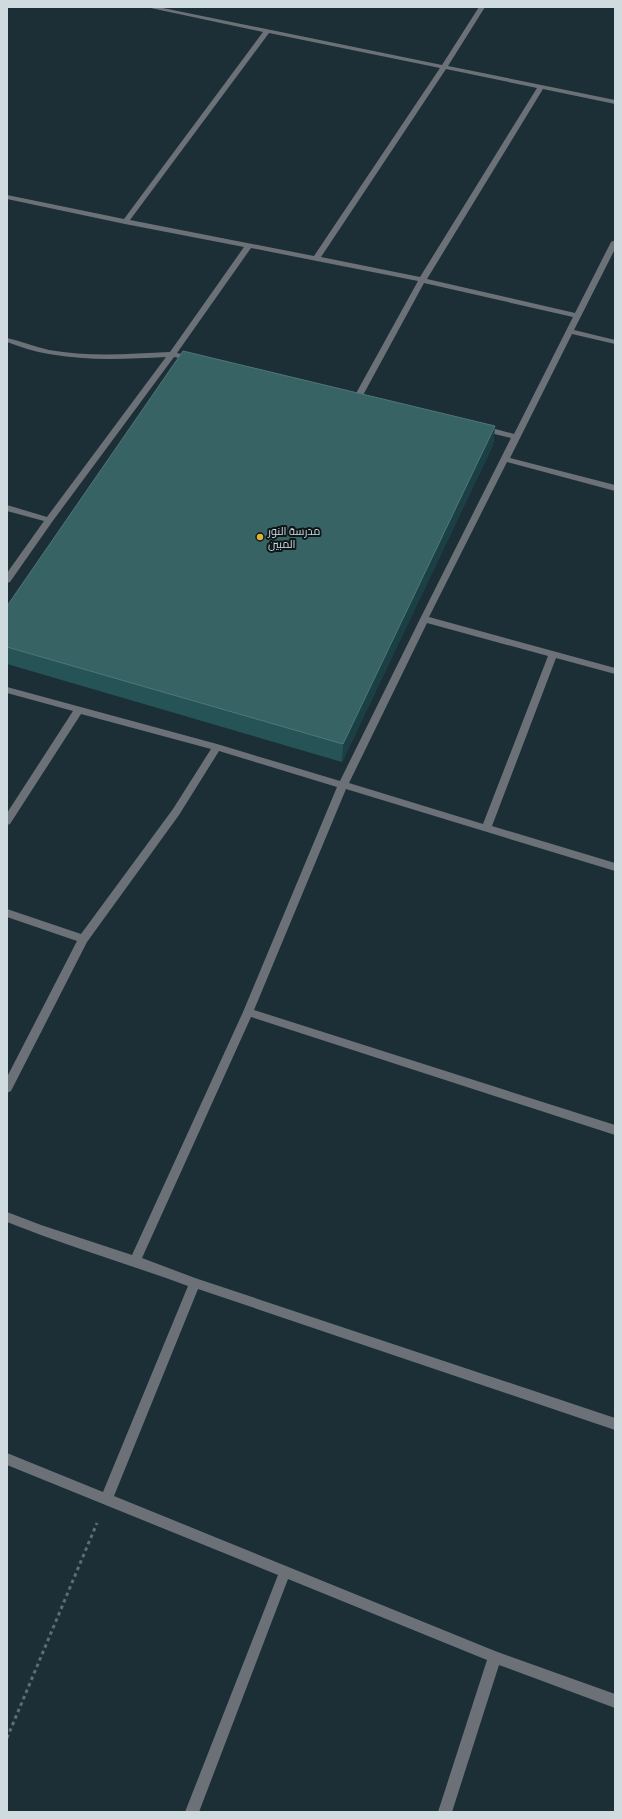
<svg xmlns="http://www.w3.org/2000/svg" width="622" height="1819" font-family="'Archivo Narrow',Cairo,sans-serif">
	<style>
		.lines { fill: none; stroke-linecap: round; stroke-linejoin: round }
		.path { stroke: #5c6d73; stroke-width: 3; stroke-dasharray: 3.5 3.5; stroke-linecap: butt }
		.minor { fill: #6c7178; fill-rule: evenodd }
		.wall { fill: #265456 }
		.shaded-wall { fill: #1a3f44 }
		.building { fill: #386365; stroke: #507678 }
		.poi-dot { fill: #dbb233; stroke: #0d1619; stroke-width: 1.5 }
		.labels { text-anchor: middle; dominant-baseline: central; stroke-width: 4; stroke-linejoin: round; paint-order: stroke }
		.poi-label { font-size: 11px; fill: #d0dbe0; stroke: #0d1619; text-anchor: start }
	</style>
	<rect width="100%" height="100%" fill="#1c2f37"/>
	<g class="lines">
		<path class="path" d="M7 1738 97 1523"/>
		<path class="minor" d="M146 7H158L442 65 479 7H485L448 66 615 100V104L543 89 427 279 575 313 611 242 615 240V249L574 330 615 340V344L572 334 510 458 615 485V491L507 462 429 617 615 668V674L556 658 492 826 615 863V871L346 789 254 1010 615 1125V1135L251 1017 142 1258 195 1278 615 1418V1430L198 1289 114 1496 495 1651 615 1694V1708L499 1665 452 1812H438L487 1660 288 1579 199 1812H185L278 1575 7 1465V1453L103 1492 188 1286C128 1264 67 1246 7 1222V1212L41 1225 132 1255 243 1012 337 787 219 751 179 815 87 942 11 1091 7 1093V1077L77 941 7 917V909L81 934 173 809 211 749 81 714 10 824 7 825V813L73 711 7 693V687L217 744 340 781 420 619 511 438 478 430 477 428 481 425 514 434 573 317 424 283 362 397 358 400 354 397 418 281 251 248 177 353 194 357V361L174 357 52 522 10 582 7 583V573L44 521 7 511V505L47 517 166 357C127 359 87 361 49 354 35 352 21 347 7 342V338C21 341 35 347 49 350 88 357 130 354 170 352L244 247 125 224 7 199V195L124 219 263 32ZM269 33 440 68 314 256 130 220ZM446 69 537 88 420 277 321 257ZM427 623 548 656 483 824 349 783Z"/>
	</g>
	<path class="wall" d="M495 426 493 445 342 762 7 664V606Z"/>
	<path class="shaded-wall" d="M495 426 493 445 342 762 343 744Z"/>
	<path class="building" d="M183 351 495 426 343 744 7 647V606Z"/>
	<circle class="poi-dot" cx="260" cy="537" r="4"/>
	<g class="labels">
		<g class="poi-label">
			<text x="268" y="531">مدرسة النور<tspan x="268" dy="13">المبين</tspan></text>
		</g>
	</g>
	<rect width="622" height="1819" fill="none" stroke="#d0dbe0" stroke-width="16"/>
</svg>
